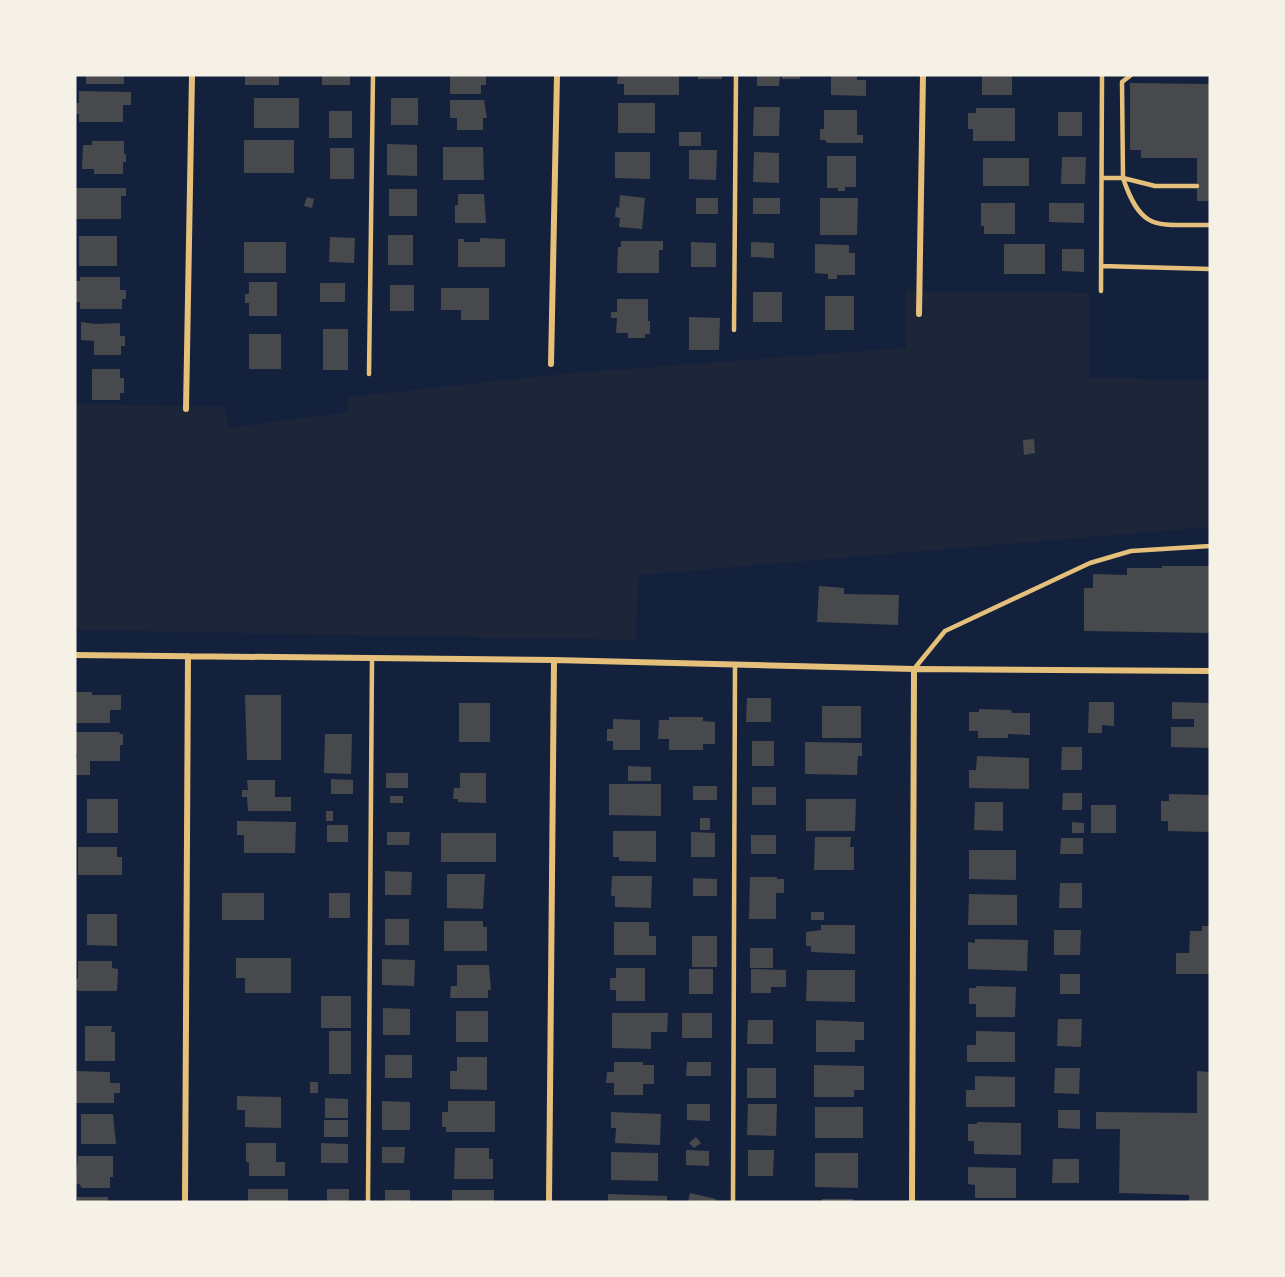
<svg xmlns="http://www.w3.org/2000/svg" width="1285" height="1277" font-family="'Space Grotesk',sans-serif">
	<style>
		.green { fill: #1d2539 }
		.building { fill: #48494c }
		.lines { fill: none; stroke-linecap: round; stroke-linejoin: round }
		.service { stroke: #e5c07b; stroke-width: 4.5 }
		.minor { stroke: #e5c07b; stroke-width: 6 }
	</style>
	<rect width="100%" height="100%" fill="#14213d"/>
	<path class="green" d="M906 291 1089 293V378L1210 380V527L638 575 636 640 75 630V404L225 407 228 428 348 412V397L574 373 906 348Z"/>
	<path class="building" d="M86 75H124V84H86Z
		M245 75H279V85H245Z
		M322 75H350V85H322Z
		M450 75H486V85H481V94H450Z
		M618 75H679V95H624V84H617Z
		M698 75H722V79H698Z
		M757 75H780L779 86H757Z
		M782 75H800V79H782Z
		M831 75H857V80H866V96L831 95Z
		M982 75H1012V95H982Z
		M1130 83 1210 84V201H1197V158H1141V150H1130Z
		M79 91 131 92V105H123V122H79V114H75V103H79Z
		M254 98H299V128H254Z
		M391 98H418V125H391Z
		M450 100H484L487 118H483V130H457V118H450Z
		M618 103H655V133H618Z
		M754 107H780L779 136H753Z
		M976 108H1015V141H973V129H968V113H976Z
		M824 110H857V135H863V143H827L825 140H820V129H824Z
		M329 111H352V138H329Z
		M1058 112H1082V136H1058Z
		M679 132H701V146H679Z
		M244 140H294V173H244Z
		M92 141H124V154H126V162H123V174H94V169H82L83 145H92Z
		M387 144 417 145V176L387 175Z
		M443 147H483L484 180H443Z
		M330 148H354V179H330Z
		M689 150H717L716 180 689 179Z
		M615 152H650V179L615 178Z
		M754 152 779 153V183L753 182Z
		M827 156H856V187H845V191H838V188H827Z
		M1062 157H1086L1085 184H1061Z
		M983 158H1029V186H983Z
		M75 188H126V196H121V219H75Z
		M389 189H417V216H389Z
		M458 194H484L486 223H455V205H458Z
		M620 195 645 198 642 229 619 227 620 218 615 217 616 207 619 208Z
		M307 197 314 199 312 208 304 206Z
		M696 198H718V214H696Z
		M753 198H780V214H753Z
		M820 198H858L857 235H820Z
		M981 203H1015V234H984V226H981Z
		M1049 203H1084V223L1049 222Z
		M388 235H413V265H388Z
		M79 236H117V266H79Z
		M330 237 355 238 354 263 329 262Z
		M480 238 505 239V267H458V239H464V242H480Z
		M621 241H663V250H659V273H617L618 247H621Z
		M244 242H286V273H244Z
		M691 242 716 243V267H691Z
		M751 242 774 243V258L751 257Z
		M815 244 849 245V253H855V275H837V279H828V274L815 273Z
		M1004 244H1045V274H1004Z
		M1062 249H1084V272L1062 271Z
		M80 277H120V290H126V299H122V309H80V302H75V281H80Z
		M249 282H277V316H249V303H245V294H249Z
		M320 283H345V302H320Z
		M390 285H414V311H390Z
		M441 288H489V320H461V310H441Z
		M753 292H782V322H753Z
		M825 296H854V330H825Z
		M617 299H648V321H650V334H645V338H628V333H616L617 318H611V312H617Z
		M689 317 720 318 719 350H689Z
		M81 322 96 324 120 323V336H125V346H121V355H94V341L81 340Z
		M323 329H348V370H323Z
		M249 334H281V369H249Z
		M92 369H120V378H124V393H120V400H92Z
		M1034 439 1035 453 1024 455 1023 440Z
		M1162 566H1210V633L1084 631V588H1093V574L1127 575V568H1162Z
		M819 586 844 588V594L899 595 898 625 817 622Z
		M75 692H92V695H121V710H110V723H75Z
		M245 695H281V760H247Z
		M747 698H771V722H746Z
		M1089 702H1114V726L1102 725V733H1088Z
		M1172 702 1210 703V748L1171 747V727H1194V719H1172Z
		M459 703H490V742H459Z
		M822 706H861V738H822Z
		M979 709 1011 710 1012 713H1030V735L1008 734V738H978V731H969V712H979Z
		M669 717H703V721L715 722V744H703V750H669V739H658L659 720H669Z
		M613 719 640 720V750H613V741H607V729H613Z
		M75 732H120L119 734H123V745H120V761H90V775H75V759H77V753H75Z
		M325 734H352L351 774 324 773Z
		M752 741H774V766H752Z
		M805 742 862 743V756H858L857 775 805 774Z
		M1062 747H1082V770H1061Z
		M977 756 1029 758V789L969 788V770H976Z
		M628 766 651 767V781H628Z
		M386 773H408V788H386Z
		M460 773H486V803L458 802V799H453L454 788H460Z
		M331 779 353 780V794H331Z
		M247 780H275V797H291V811H248L247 797H242V790H248Z
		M609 784H661V816L609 815Z
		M693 786H717V800H693Z
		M752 787H776V805H752Z
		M1063 793H1082V810H1062Z
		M1169 794 1210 795V832L1168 831V821H1161V801H1169Z
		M390 796H403V803H390Z
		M87 799H118V833H87Z
		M806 799H856L855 831H806Z
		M975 802H1003V831L974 830Z
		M1091 805H1116V833H1091Z
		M326 811H333V821H326Z
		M700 818H710V830H700Z
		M237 821 296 822 295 853H244V835H237Z
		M1072 822 1084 823V833H1072Z
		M327 825H348V842H327Z
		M613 831H656V862L619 861V857H613Z
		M387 832H410L409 845H387Z
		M691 832 715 833V857H691Z
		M441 833H496V862H441Z
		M751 835H776V854H751Z
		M815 837H851L850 847H854V870H814Z
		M1061 838H1083V854H1060Z
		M78 847H117V857H122V875H78Z
		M969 850H1016V880L969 879Z
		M385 871 412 872 411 895H385Z
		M447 874H485L483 909 447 908Z
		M612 876H652L651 908 615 907V896H611Z
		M750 877H777V879H784V893H776V919H749Z
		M693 878 717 879V896H693Z
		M1060 883H1082V908H1059Z
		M222 893H264V920H222Z
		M329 893H350V918H329Z
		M969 894 1017 895V925H968Z
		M811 912H824V920H811Z
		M87 914H117V946L87 945Z
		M385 919H409V945H385Z
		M444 921H483V927H487V951H444Z
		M614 922H649V936H656V955H614Z
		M821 925H855V954L811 952V946H806V932L821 930Z
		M1202 926H1210V974H1176V953H1189L1190 931H1202Z
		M1054 930H1081L1080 955H1054Z
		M692 936H717V967H692Z
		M975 939 1028 940 1027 971 968 969V942L975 943Z
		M750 948H773V968H750Z
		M236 958H291V993H245V978H236Z
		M382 959 415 960 414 986 382 985Z
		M78 961H112V968L118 969 117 991H78L75 988V981L78 978Z
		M457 965H489L491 990H488V998H450L451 986H457Z
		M616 968H645V1001H616V990H610V978H616Z
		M689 969H713V994H689Z
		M751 969 786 970V987H771V993H751Z
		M807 970H855V1002L806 1001Z
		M1060 974H1080V994H1060Z
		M976 986 1016 987 1015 1017H976V1004H969V988H976Z
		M321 996H351V1028H321Z
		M383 1008 410 1009V1035H383Z
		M456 1011H488V1042H456Z
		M612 1013H668L667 1032H651V1049L612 1048Z
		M682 1013H712V1038H682Z
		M1058 1019H1082L1081 1047 1057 1046Z
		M748 1020H773V1044H747Z
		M816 1020 864 1022V1040H855V1052H816Z
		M85 1026H112L111 1032H115V1061H85Z
		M329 1031H351V1074H329Z
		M976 1031 1015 1032V1062H967V1045H976Z
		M385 1055H412V1078H385Z
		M457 1057H487V1090L450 1089V1071H457Z
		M614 1062H643V1065H654V1084H643V1095H614V1083H606L607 1072H614Z
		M687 1062H711V1076H686Z
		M814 1065 864 1066V1090H854V1097H814Z
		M747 1068H776V1098H747Z
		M1055 1068H1080L1079 1094 1054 1093Z
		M76 1071 110 1072V1083H120V1093H114V1103H76Z
		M1197 1071 1210 1072V1202H1189V1195L1119 1193 1120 1129H1096V1112L1197 1113Z
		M975 1076 1015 1077V1107H966V1090H975Z
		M310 1082H318V1093H310Z
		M237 1096 281 1097V1128L245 1127V1110H237Z
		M325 1098 348 1099V1118H325Z
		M382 1101 410 1102V1130H382Z
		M448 1101H495V1132H446V1127H442V1112H448Z
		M687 1104H710V1121L687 1120Z
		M748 1104H777L776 1136 747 1135Z
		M815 1107H863V1138H815Z
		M1058 1110H1080V1129L1058 1128Z
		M611 1112 661 1114 660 1145 615 1143 616 1128H611Z
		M81 1114H113L116 1144H81Z
		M324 1120H348V1137H324Z
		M977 1122 1021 1123V1155L974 1154V1141H968V1124H977Z
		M696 1137 701 1143 694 1148 689 1143Z
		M246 1143H276V1162H285V1176H249V1162H246Z
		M321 1143 348 1144V1163H321Z
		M382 1147H405L404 1163H382Z
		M455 1148H489V1159H493V1179H454Z
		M686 1150 709 1151V1166L686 1165Z
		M748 1150H774L773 1176H748Z
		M611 1152 658 1153V1181L611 1180Z
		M815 1153H858V1188L815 1187Z
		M78 1156H113V1177H110V1188H82L79 1184H75Z
		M1053 1159H1079V1183H1052Z
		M968 1167 1016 1168V1198H975V1185L968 1184Z
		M248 1189H288V1202H248Z
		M327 1189H349V1202H327Z
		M385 1190H410V1202H385Z
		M452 1190H494V1202H452Z
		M690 1193 716 1199V1202H688Z
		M608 1194 667 1196V1202H608Z
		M77 1197H108V1202H77Z
		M822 1199H853V1202H822Z"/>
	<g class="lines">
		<path class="service" d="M1131 75 1122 82 1123 178 1155 186H1197
			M1102 178H1123C1142 234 1158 224 1210 225
			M1101 266 1210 269
			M1101 291 1102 75
			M734 330 736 75
			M369 374 373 75
			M914 669 945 631 1090 563 1131 551 1210 546
			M368 1202 372 658
			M733 1202 735 664"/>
		<path class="minor" d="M919 314 923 75
			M551 364 557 75
			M186 409 192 75
			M75 655 554 660 914 669 1210 671
			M185 1202 188 656
			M549 1202 554 660
			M912 1202 914 669"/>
	</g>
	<rect width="1285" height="1277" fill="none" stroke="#f6f1e7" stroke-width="153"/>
</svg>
